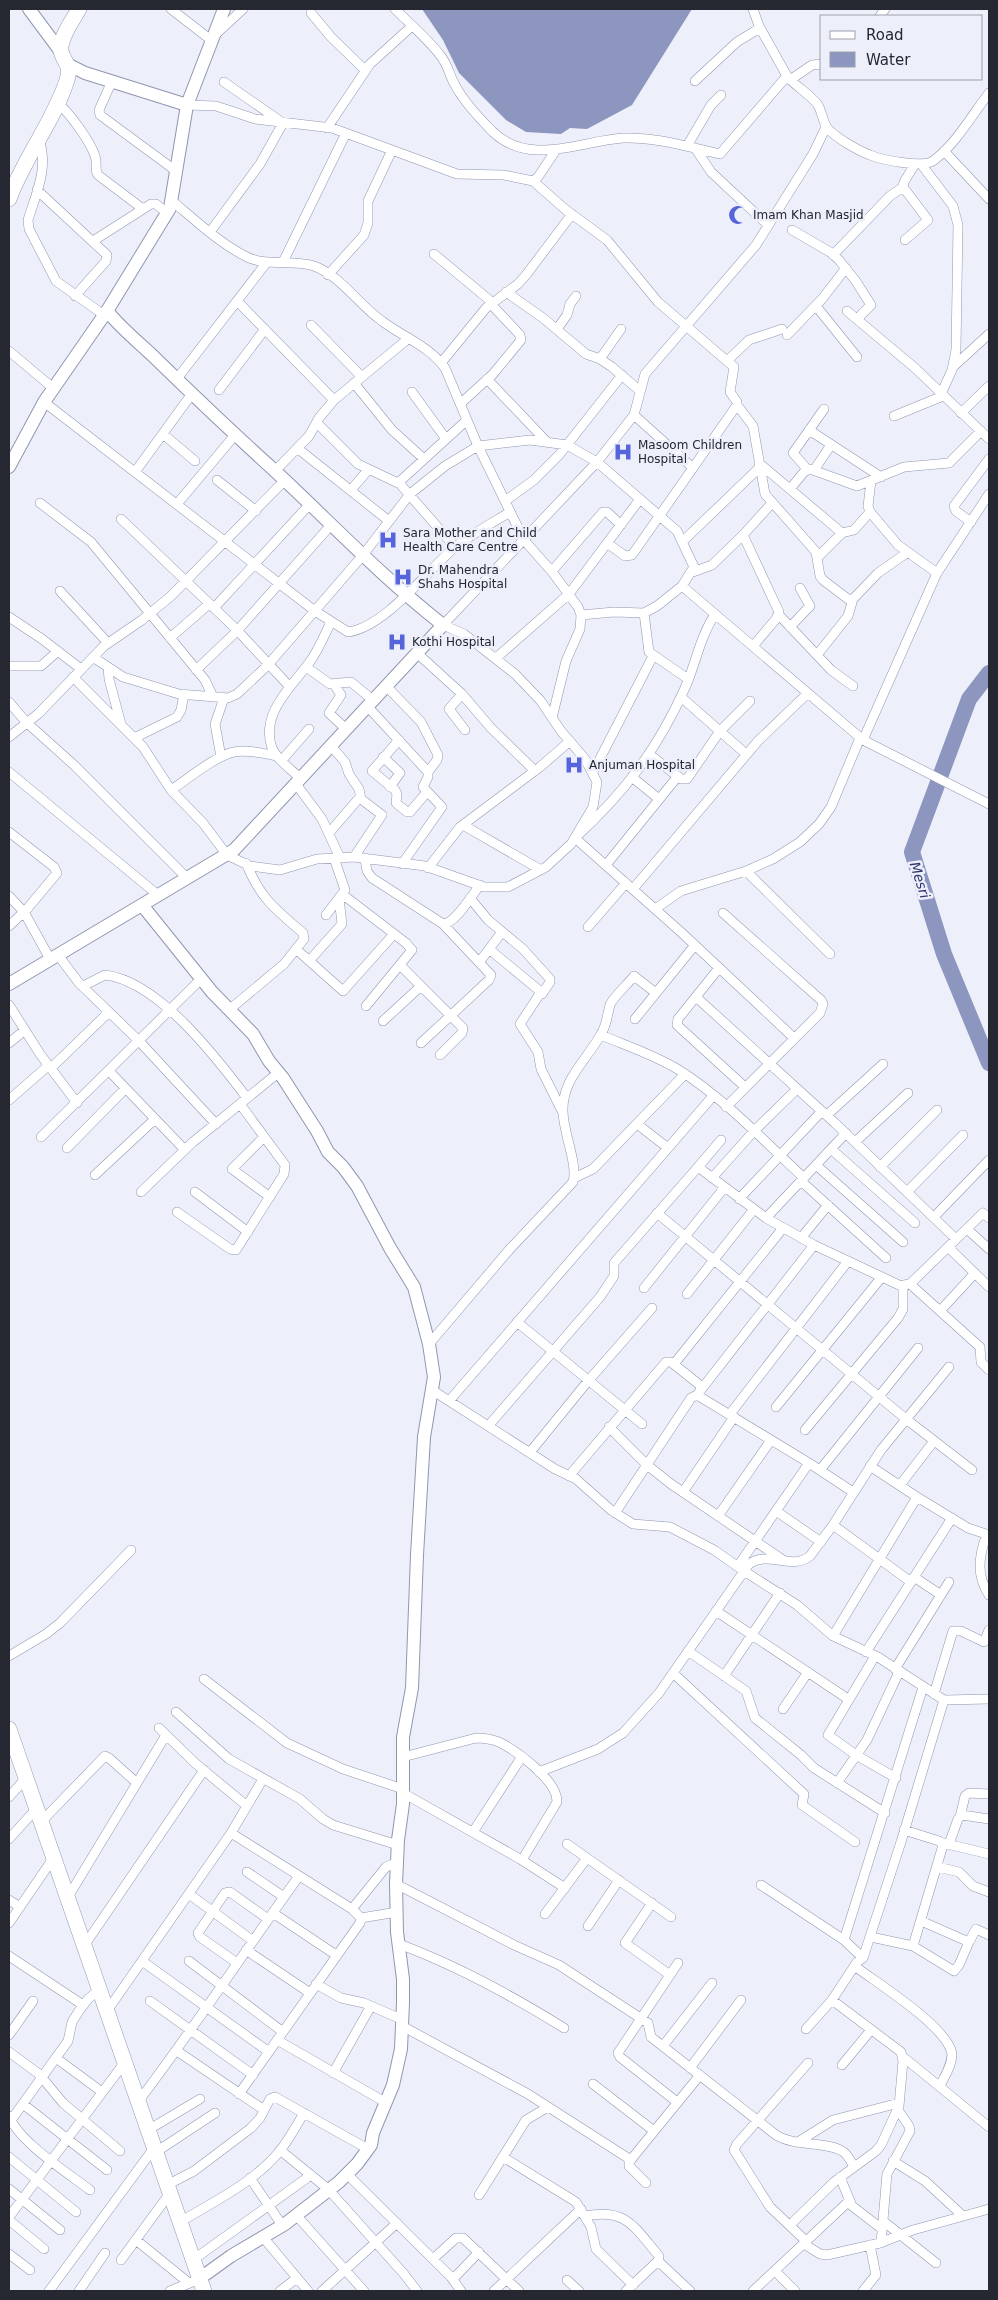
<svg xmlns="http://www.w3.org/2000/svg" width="998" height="2300" font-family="'DejaVu Sans',sans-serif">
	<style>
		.water { fill: #8c96be }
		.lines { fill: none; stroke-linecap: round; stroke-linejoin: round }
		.river { stroke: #8c96be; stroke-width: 16 }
		.street-casing { stroke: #9096af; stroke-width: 10 }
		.secondary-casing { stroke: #9096af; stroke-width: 14 }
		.primary-casing { stroke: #9096af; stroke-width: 16 }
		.street { stroke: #fff; stroke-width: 9 }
		.secondary { stroke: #fff; stroke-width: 12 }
		.primary { stroke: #fff; stroke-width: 15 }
		.labels { text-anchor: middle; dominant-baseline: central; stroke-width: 5; stroke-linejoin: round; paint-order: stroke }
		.poi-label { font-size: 12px; fill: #252731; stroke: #edf0fb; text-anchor: start }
		.water-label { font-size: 14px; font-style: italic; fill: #2f376c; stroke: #edf0fb }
	</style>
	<rect width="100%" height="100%" fill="#edf0fb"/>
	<path class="water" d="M422 9H692L632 105 587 129 570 128 561 134 526 132 506 120 459 73 443 40Z"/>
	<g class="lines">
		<path class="river" d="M989 673 969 699 912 852 944 954 989 1063"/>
		<g class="street-casing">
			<path id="street" d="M171 9 211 40
				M395 9C410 24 427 38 440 55 449 66 449 75 455 85 464 102 480 119 493 132 530 167 580 141 623 138 657 137 688 147 720 154L787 76 759 26 753 9
				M311 13 331 37 365 70
				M880 16 885 9
				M217 33 243 9
				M787 76C796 87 809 93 818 105 822 112 823 123 828 129 838 139 857 150 870 155 882 160 922 168 933 161 956 144 972 115 989 93
				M790 80 812 65 822 64
				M112 81 99 110 100 115 176 171
				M695 81 737 42 760 28
				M57 103C69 111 91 143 95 156 98 163 94 169 98 175L143 209
				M187 105 216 106 255 119 332 128 457 174 504 175 533 181 538 177 556 150
				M327 128 370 64 412 26
				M39 140C49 167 36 194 28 220L29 229 56 281 104 315
				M687 146 711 105 721 95
				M695 148 711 172 768 225
				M944 151 989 199
				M921 164 953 206 958 225 956 350 952 370 941 394
				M533 181 566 210 607 240 658 302 734 367 730 392 737 402V405L632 555 625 556 607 543
				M37 190 107 255 106 261 75 296
				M171 200C195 220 219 243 247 257 268 267 293 259 314 266 341 276 359 305 382 321 403 337 429 346 445 368L478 446 524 540 553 573 578 607 581 615 580 629 566 661 552 718
				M792 230 830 252 839 260 855 280 871 305 857 319
				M210 232 260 164 283 123 224 82
				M905 240 928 220 903 187 904 182 915 164
				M93 241 151 204H156L167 213
				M434 254 493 303
				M833 255 890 196 903 187
				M283 262 346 133
				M328 275 364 235 368 223V201L392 150
				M506 292 543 318 586 354 600 359 612 367 640 391
				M238 302 334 400
				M816 306 857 357
				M847 311 915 368 989 439
				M311 325 362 377
				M557 329 567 315 570 304 576 296
				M787 335 822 299 846 268
				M9 351 53 388
				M600 359 621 329
				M727 361 749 340 782 329
				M441 363 486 308 518 284 526 275 572 214
				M954 366 989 334
				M487 379 546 441
				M176 380 267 262
				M354 383 392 430 424 459
				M219 390 265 329
				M412 392 446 439
				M44 402 315 611 348 632C385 627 427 571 455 547 472 534 492 523 510 512
				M460 404 493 374 521 340 520 335 491 304
				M737 405 753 426 765 494 816 552 820 576 823 580 848 599H853L878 573 908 552
				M961 413 989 386
				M634 415 693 468
				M894 416 943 396
				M317 423 358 464 400 484 455 547
				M809 430 881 477
				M163 434 195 461
				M297 448 389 521
				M759 463 842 533
				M807 469 793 453 824 409
				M814 470 831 445
				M275 471 309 436 319 418 334 400 409 338
				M135 472 191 395
				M217 480 256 511
				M871 481 868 506 870 512 898 545 937 573
				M398 483 467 420
				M790 489 804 472 810 469 857 486 904 467 949 463 981 431
				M351 490 368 470
				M505 501 534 480 559 455 622 375
				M40 503 91 542 205 680 213 697
				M177 504 235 435
				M121 519 236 629 290 687
				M971 522 956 511 954 506 989 459
				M682 542 759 468
				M818 557 842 533 854 530 870 512
				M552 571 603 512H607L621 525
				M690 573 712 565 743 535
				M60 591 108 643
				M214 608 310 504
				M644 613 649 652 688 679
				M715 614C700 637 696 663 685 688 657 750 625 792 575 838L682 933 794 1038
				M581 615 614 612 644 613 657 606 682 586
				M779 615 831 670 853 686
				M9 617 42 639 81 669
				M790 627 810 606 800 588
				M170 638 209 604
				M753 646 776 619 779 612 743 535 772 503
				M418 654 462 694 491 728 535 771
				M817 655 848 616 853 599
				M93 657 123 677 179 694 228 698 237 694 267 666 363 555 410 494 445 466 478 446 530 440 567 445 597 462 634 415 645 374 756 245 813 154 826 127
				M496 658 569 594 640 499
				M11 666H41L58 651
				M108 667 109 679 121 724
				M306 667 330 684 351 682 374 701
				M196 670 237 631 331 525
				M73 677 143 747 171 790 203 823 227 855 250 866 280 870 317 859 354 857 425 866 484 887H508L546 867 571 844 593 807 597 782 585 759 561 731 540 700 515 674 464 634 443 625 597 462 677 531 694 567 682 586 863 740 989 804
				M334 684 341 695 329 713 347 730
				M387 687 421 722 438 755 437 760 428 772
				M462 694 449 709 465 730
				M681 697 746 754
				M9 702 26 722 74 765 187 878
				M368 707 428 772V777L423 787 442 807 402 864
				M9 737 38 714 104 646 142 620 171 596 285 480
				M134 738 177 717 181 710 184 694
				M399 740 372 771 395 790 397 794 396 803 407 812H410L427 792
				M863 740 937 573 989 494
				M331 746 345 762 349 774 359 789 361 799 382 815 354 857
				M649 754 681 779H687L720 731 750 701
				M221 757 215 724 224 698
				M383 757 400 773 390 787
				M282 760 309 729
				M9 772 158 895
				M593 772 653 656
				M633 778 659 799
				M301 779C292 770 277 760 272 748 260 714 291 687 309 663 318 651 324 636 331 622
				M296 784 322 819 340 858
				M171 790C188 779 215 756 234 752 248 749 264 754 277 756
				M463 825 541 870
				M9 832 54 867 57 873 27 909 9 926
				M329 833 360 797
				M365 859 367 871 372 878 443 924C455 924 472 895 480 885
				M606 865 678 776
				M428 868 460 827 540 767 570 741
				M746 871 830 954
				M633 889 758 741 808 693
				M342 894 406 943 412 950 366 1006
				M9 896 24 912 50 959
				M470 898 488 920 523 949 550 979V982L542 994
				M655 909 681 891 746 871 773 859 800 842 819 824 831 807 860 738
				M723 913 821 1000 823 1004 820 1013 726 1107
				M326 915 345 890 334 858
				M588 927 626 883
				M489 949 541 992 520 1024 538 1052 541 1069 562 1111
				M297 950 343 991 394 934
				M58 955 79 983 139 1041 216 1124
				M309 961 342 924 339 898
				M480 961 502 932
				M401 966 463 1028 462 1033 440 1055
				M719 968 678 1019 677 1025 745 1087
				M83 986 105 975C158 981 216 1057 247 1098
				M696 997 835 1123 956 1239
				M9 1005 40 1054 77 1103
				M229 1010 284 964 304 939 303 933C274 908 261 899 246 863
				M635 1019 695 945
				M383 1021 421 986
				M601 1035C627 1046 655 1055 679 1070 725 1099 764 1141 804 1178
				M9 1043 25 1030
				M421 1043 489 980 491 975 443 924
				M51 1068 109 1012
				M109 1071 185 1150
				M9 1100 49 1065
				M827 1115 883 1064
				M637 1124 668 1148
				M41 1137 202 978
				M264 1137 232 1169 270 1197
				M855 1142 908 1093
				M67 1148 125 1089
				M831 1149 915 1223
				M816 1165 903 1242
				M698 1167 721 1140
				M880 1167 937 1110
				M95 1175 155 1119
				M574 1178 593 1169 685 1074
				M712 1178 754 1131 797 1089
				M801 1181 886 1258
				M141 1192 193 1142 278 1073
				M195 1192 248 1232
				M907 1192 963 1135
				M739 1199 822 1111
				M177 1212 230 1249 236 1250 284 1174 285 1165 240 1104
				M657 1213 906 1419 972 1470
				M934 1217 989 1160
				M766 1218 846 1133
				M967 1229 989 1249
				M801 1238 828 1205
				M948 1247 989 1287
				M910 1284 980 1347 981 1362 989 1370
				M644 1288 724 1188
				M687 1294 754 1209
				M940 1311 975 1273
				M517 1322 642 1424
				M429 1344 509 1250 573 1182C578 1163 563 1133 563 1111 562 1079 587 1060 601 1034 607 1025 607 1015 610 1005 612 998 629 983 634 976L656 993
				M674 1364 783 1228
				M432 1390 555 1469 576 1479 611 1510 633 1524 670 1527 714 1550 744 1571 797 1605 833 1636 878 1657 944 1700 989 1699
				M700 1391 814 1245
				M449 1401 713 1096
				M776 1407 881 1278
				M730 1414 848 1261
				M489 1425 600 1297 614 1276V1263L698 1167 766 1218 814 1245 901 1286 911 1283 983 1213 989 1218
				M609 1427 647 1465 671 1484 783 1560
				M805 1430 898 1318 903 1309V1285
				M531 1451 588 1381 652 1308
				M870 1466 917 1497
				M820 1470 918 1348
				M569 1476 666 1362H671L701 1386 700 1391 697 1395
				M900 1485 934 1441
				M683 1492 734 1417
				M776 1511 821 1542
				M615 1513 691 1398 697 1395 809 1463 853 1492
				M718 1516 771 1440
				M833 1525 911 1582
				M986 1536C979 1557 976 1575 989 1595
				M738 1566 809 1463
				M914 1577 941 1595
				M716 1611 848 1699
				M833 1636 917 1497 968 1528 989 1535
				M688 1651 746 1691 755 1718 801 1755 814 1768 885 1813
				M866 1652 952 1518
				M9 1656 46 1634 60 1623 131 1550
				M875 1656 828 1735 856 1755 896 1778
				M895 1669 949 1582
				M673 1673 804 1794 802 1805 855 1842
				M724 1676 780 1593
				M204 1679 287 1743 343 1769 403 1789
				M934 1694 953 1631H961L984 1642 989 1630
				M783 1709 808 1672
				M176 1712 229 1759 300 1799 323 1819 333 1825 398 1845
				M159 1728 195 1763 247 1806
				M403 1757 476 1738C484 1738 491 1739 499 1742 517 1751 558 1781 557 1802L522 1860
				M539 1772 598 1749 623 1733 659 1693 749 1564C768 1550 792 1571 810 1556L833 1525 881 1450 949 1367
				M837 1783 867 1740 899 1672
				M403 1793 520 1859 565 1888
				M9 1797 26 1778
				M960 1817 965 1796 969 1793 989 1794
				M41 1822 105 1756 109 1758 137 1783
				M904 1830 939 1841 943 1845 913 1946
				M473 1832 521 1758
				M231 1833 352 1909 361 1918 360 1923 239 2094
				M9 1839 37 1808
				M943 1843 989 1854
				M567 1844 671 1917
				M949 1844 958 1819 962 1815 989 1819
				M938 1867 959 1872 973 1886 989 1892
				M247 1872 284 1897
				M396 1884 514 1945 559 1965 648 2023 651 2037 776 2135C795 2147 826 2141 842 2151 848 2154 851 2162 854 2167
				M761 1885 844 1940 863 1958
				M189 1894 253 1941
				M68 1897 166 1735
				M9 1900 20 1907
				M652 1903 625 1943 670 1975
				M352 1909 386 1867 398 1862
				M273 1913 336 1955
				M545 1914 587 1858
				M361 1918 397 1912
				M921 1921 969 1942 976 1929 989 1935
				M9 1923 54 1857
				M588 1926 619 1880
				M871 1937 913 1946 954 1971 959 1965 969 1942
				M844 1940 923 1687
				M399 1944C458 1966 511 1995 564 2028
				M84 1946 204 1770
				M246 1950 310 1993
				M9 1956 83 2005
				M142 1961 269 2052
				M189 1961 283 2032
				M237 1963 200 1937 198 1933 225 1893 230 1892 268 1919
				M856 1967C880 1985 941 2023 951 2050 955 2061 944 2077 940 2086
				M316 1984 341 1998 364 2003 401 2019
				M150 2001 253 2075
				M107 2011 231 1833 263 1779
				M402 2026 528 2094 631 2160
				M806 2029 832 2000 857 1962 863 1958 901 1842 944 1700
				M9 2035 33 2001
				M277 2040 385 2102
				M663 2046 712 1983
				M177 2051 264 2110
				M9 2052 39 2074 63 2103 120 2151
				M902 2056 989 2127
				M56 2058 102 2092
				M842 2065 871 2030
				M690 2068 741 2000
				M333 2073 371 2006
				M593 2084 654 2131
				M138 2102C194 2028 245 1951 299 1876
				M677 2102 620 2057 618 2053 678 1963
				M23 2104 107 2170
				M9 2116C19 2142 68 2173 90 2190
				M9 2123 68 2041 72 2022 79 2011 88 1999 99 1990
				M148 2130 200 2099
				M798 2142 833 2120 899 2103
				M280 2150 328 2189 404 2274 417 2291
				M156 2152 215 2113
				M9 2157 76 2212
				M503 2157 576 2202 591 2227 596 2249 633 2285
				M893 2161 925 2181 963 2216
				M347 2174 451 2277 461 2291
				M840 2177 852 2206 882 2229
				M250 2178 282 2225
				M646 2183 629 2166V2162L700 2075
				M167 2185 194 2171 251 2128 260 2118 270 2099 275 2097 368 2149
				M9 2189 60 2230
				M479 2195 526 2120 548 2107
				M296 2215 364 2291
				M585 2216C627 2208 634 2227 659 2256L658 2261 690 2291
				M9 2217 125 2062
				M9 2220 44 2249
				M883 2221 936 2263
				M180 2222C213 2202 253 2183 279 2152 288 2141 296 2126 304 2113
				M790 2225 834 2182 876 2151 881 2145 899 2106 903 2061 901 2052 832 2000
				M262 2236 308 2291
				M136 2240 189 2283
				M807 2242 770 2207 734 2150 737 2144 808 2063
				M881 2243 887 2174 910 2131 909 2126 898 2110
				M804 2244 820 2254 827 2255 880 2243 913 2230 989 2209
				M9 2254 30 2270
				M433 2259 456 2238H463L519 2291
				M121 2260 170 2193
				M193 2260 311 2175
				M775 2271 795 2291
				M453 2279 479 2252
				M567 2280 579 2291
				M49 2291 154 2148
				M79 2291 105 2253
				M170 2291 192 2282
				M280 2291 297 2278
				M322 2291 397 2223
				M494 2291 581 2209
				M626 2291 658 2261
				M753 2291 849 2201
				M863 2291 876 2275 870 2245"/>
		</g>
		<g class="secondary-casing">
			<path id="secondary" d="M29 9 61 52
				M69 65 85 73 187 105
				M9 467 44 402 107 311 170 208 187 105 224 9
				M142 905 212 992 253 1034 269 1061 283 1078 317 1131 328 1152 343 1167 357 1186 390 1248 414 1287 429 1344 434 1377 424 1437 417 1555 412 1688 403 1737V1804L398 1840 396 1884 397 1932 403 1979V2002L401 2049 393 2085 373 2133 371 2145 357 2164 339 2182 285 2224 231 2256 199 2279
				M9 984 234 850 443 625C383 578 331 523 275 471 233 433 193 395 153 356 137 341 121 328 107 311"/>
		</g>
		<g class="primary-casing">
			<path id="primary" d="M9 199C24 158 52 124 66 83 73 63 64 65 61 51 59 38 73 20 79 9
				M9 1729 204 2291"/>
		</g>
		<use href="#street" class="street"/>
		<use href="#secondary" class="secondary"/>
		<use href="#primary" class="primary"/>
	</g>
	<defs>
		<g id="mosque-bare" transform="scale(1.5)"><path d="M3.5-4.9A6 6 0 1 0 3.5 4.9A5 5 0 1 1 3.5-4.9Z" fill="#5765dc" stroke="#edf0fb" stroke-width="2.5" paint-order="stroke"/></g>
		<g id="hospital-bare" transform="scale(1.5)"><path d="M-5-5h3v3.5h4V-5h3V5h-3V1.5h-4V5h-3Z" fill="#5765dc" stroke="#edf0fb" stroke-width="2.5" paint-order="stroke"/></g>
	</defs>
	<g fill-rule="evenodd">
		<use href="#mosque-bare" x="738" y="215"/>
		<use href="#hospital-bare" x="623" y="452"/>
		<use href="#hospital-bare" x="388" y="540"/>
		<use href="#hospital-bare" x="403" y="577"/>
		<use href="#hospital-bare" x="397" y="642"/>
		<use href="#hospital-bare" x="574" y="765"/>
	</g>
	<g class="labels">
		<g class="poi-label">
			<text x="753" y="215">Imam Khan Masjid</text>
			<text x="638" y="445">Masoom Children<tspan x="638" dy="14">Hospital</tspan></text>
			<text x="403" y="533">Sara Mother and Child<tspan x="403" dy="14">Health Care Centre</tspan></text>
			<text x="418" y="570">Dr. Mahendra<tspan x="418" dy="14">Shahs Hospital</tspan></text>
			<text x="412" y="642">Kothi Hospital</text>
			<text x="589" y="765">Anjuman Hospital</text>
		</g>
		<g class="water-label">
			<text transform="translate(920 880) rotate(72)">Mesri</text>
		</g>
	</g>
	<rect width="998" height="2300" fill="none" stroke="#252731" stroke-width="20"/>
	<rect x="820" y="15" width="162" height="65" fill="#edf0fb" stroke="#9da0aa"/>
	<rect x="830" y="31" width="25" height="8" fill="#ffffff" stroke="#9da0aa"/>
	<text x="866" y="40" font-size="15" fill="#252731">Road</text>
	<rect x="830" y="52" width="25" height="15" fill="#8c96be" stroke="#9da0aa"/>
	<text x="866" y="65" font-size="15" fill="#252731">Water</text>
</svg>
